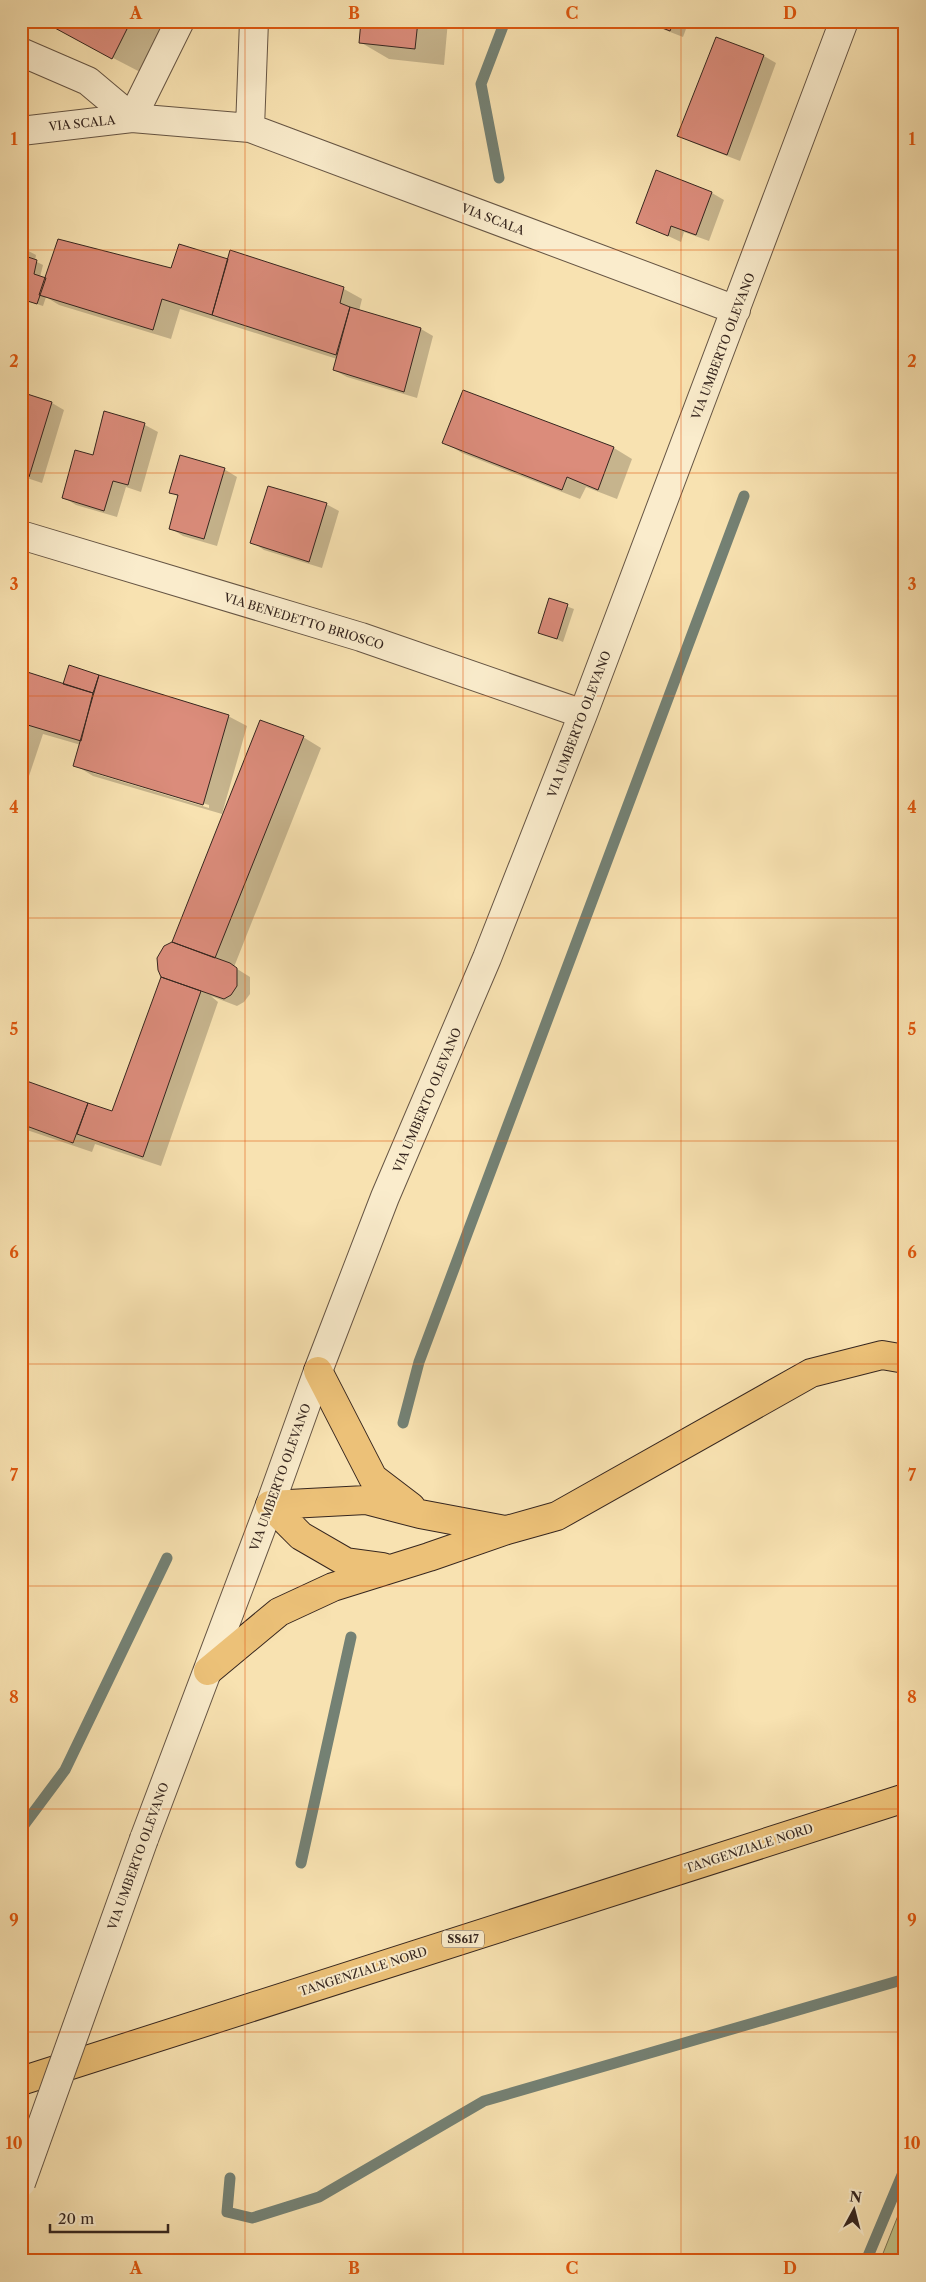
<svg xmlns="http://www.w3.org/2000/svg" width="926" height="2282" font-family="'Libre Caslon Text',serif">
	<style>
		.green { fill: #c2c288; stroke: #7c7454 }
		.shadow { fill: #0003; fill-rule: evenodd }
		.lines { fill: none; stroke-linecap: round; stroke-linejoin: round }
		.stream { stroke: #748174; stroke-width: 11 }
		.building { fill: #db8c7b; stroke: #36261f }
		.minor-casing { stroke: #654; stroke-width: 30 }
		.highway-casing { stroke: #36261f; stroke-width: 30 }
		.minor { stroke: #faeccc; stroke-width: 28 }
		.highway { stroke: #ecc178; stroke-width: 28 }
		.minor-bridge-casing { stroke: #654; stroke-width: 30; stroke-linecap: butt }
		.minor-bridge { stroke: #faeccc; stroke-width: 28 }
		.grid { fill: none; stroke: #df560d; stroke-width: 1; stroke-opacity: 0.55 }
		.labels { text-anchor: middle; dominant-baseline: central; stroke-width: 4; stroke-linejoin: round; paint-order: stroke }
		.shield { fill: #faeccc; stroke: #716153; stroke-width: 1 }
		.shield-label { font-size: 11px; font-weight: bold; fill: #36261f }
		.street-label { font-size: 12px; fill: #36261f; stroke: #faeccc }
		.neatline { fill: none; stroke: #df560d; stroke-width: 2 }
		.grid-label { font-size: 16px; text-anchor: middle; font-weight: bold; fill: #df560d }
	</style>
	<rect width="100%" height="100%" fill="#f8e2b1"/>
	<filter id="stains"><feTurbulence type="fractalNoise" baseFrequency=".004" numOctaves="4"/><feColorMatrix values="0 0 0 0 .2 0 0 0 0 .09 0 0 0 0 .02 0 0 0 .5 -.17"/></filter>
	<radialGradient id="worn" r=".72"><stop offset=".6" stop-color="#630" stop-opacity="0"/><stop offset="1" stop-color="#630" stop-opacity=".3"/></radialGradient>
	<path class="green" d="M905 2198V2261H880Z"/>
	<path class="shadow" d="M42 21H169L142 73Z
		M362 21H448L444 65 389 59 360 42Z
		M642 21H689L683 37Z
		M717 39 764 56 776 63 740 161 691 142 679 135Z
		M712 193 724 200 709 241 684 232 681 242 638 222Z
		M21 247 36 255 35 261 43 265 40 277 46 279 172 270 229 260 231 252 344 289 362 299 359 311 421 329 433 336 417 398 347 377 334 370 337 359 180 309 171 339 59 305 46 297 43 306 24 300 21 310Z
		M464 391 614 448 632 459 617 499 586 487 580 499 462 453 444 442Z
		M21 393 52 403 64 410 42 483 21 476Z
		M105 413 145 425 158 432 141 492 126 487 117 517 76 505 63 497 93 457Z
		M224 469 237 477 217 546 183 536 170 528 179 497 170 492Z
		M326 504 339 511 322 568 264 550 252 542Z
		M550 600 574 609 563 642 540 632Z
		M70 666 228 716 247 726 222 814 93 776 75 765 81 745 43 734 26 785 21 783V672L69 687ZM93 770 209 805V808L93 773Z
		M303 737 321 748 234 967 250 977V994L244 1002 237 1006 211 996 218 1002 161 1166 95 1144 92 1152 21 1128V1080L113 1112 164 978 173 943Z"/>
	<g class="lines">
		<path class="stream" d="M499 178 481 84 505 21
			M403 1423 419 1362 744 496
			M21 1829 65 1770 167 1558
			M301 1863 351 1637
			M230 2178 227 2212 252 2218 319 2197 484 2101 905 1979
			M866 2261 905 2168"/>
	</g>
	<path class="building" d="M42 21H131L112 59Z
		M361 21H418L415 49 359 43Z
		M645 21H674L670 31Z
		M716 37 764 55 727 155 677 136Z
		M656 170 712 192 696 235 671 226 668 236 636 223Z
		M58 239 171 268 179 244 228 259 212 315 162 299 153 330 39 295Z
		M230 250 344 287 340 303 350 307 336 355 212 315Z
		M22 255 37 260 34 274 46 278 37 304 21 299Z
		M350 307 421 328 404 392 333 370Z
		M463 390 614 447 598 490 567 477 562 490 442 443Z
		M21 392 52 402 29 477 21 474Z
		M104 411 145 423 128 485 113 481 104 511 62 498 75 450 93 455Z
		M180 455 225 468 204 539 169 529 178 495 169 493Z
		M268 486 327 503 309 562 250 543Z
		M549 598 568 604 557 639 538 633Z
		M69 665 99 675 93 693 63 684Z
		M21 670 93 693 81 741 21 723Z
		M99 675 229 715 203 805 73 766Z
		M260 720 304 736 215 958 172 942Z
		M172 942 230 963 237 968V986L231 995 224 999 161 977 158 970 157 958 164 946Z
		M161 977 201 991 143 1157 77 1134 88 1103 112 1111Z
		M21 1079 88 1103 73 1143 21 1124Z"/>
	<g class="lines">
		<g class="minor-casing">
			<path id="minor" d="M21 52 88 81 132 118
				M132 118 180 21
				M250 128 254 21
				M21 131 132 118 250 128 736 310
				M21 535 361 637 583 714
				M144 1839 270 1505 318 1371 385 1197 487 958 583 714 844 21"/>
		</g>
		<g class="highway-casing">
			<path id="highway" d="M318 1371 373 1478 411 1507
				M270 1505 366 1500 420 1514 505 1530
				M270 1505 301 1536 346 1562 383 1567
				M208 1671 279 1612 333 1587 429 1557 507 1530 557 1516 811 1373 882 1355 905 1359
				M21 2081 905 1798"/>
		</g>
		<use href="#minor" class="minor"/>
		<use href="#highway" class="highway"/>
		<g class="minor-bridge-casing">
			<path id="minor-bridge" d="M21 2183 144 1839"/>
		</g>
		<use href="#minor-bridge" class="minor-bridge"/>
	</g>
	<path class="grid" d="M245 21V2261M463 21V2261M681 21V2261M21 250H905M21 473H905M21 696H905M21 918H905M21 1141H905M21 1364H905M21 1586H905M21 1809H905M21 2032H905"/>
	<g class="labels">
		<rect class="shield" x="442" y="1930.5" width="42" height="17" rx="4"/>
		<g class="shield-label">
			<text x="463" y="1939">SS617</text>
		</g>
		<g class="street-label">
			<text transform="translate(82 123) rotate(-6)">VIA SCALA</text>
			<text transform="translate(493 219) rotate(21)">VIA SCALA</text>
			<text transform="translate(723 346) rotate(-69)">VIA UMBERTO OLEVANO</text>
			<text transform="translate(304 621) rotate(17)">VIA BENEDETTO BRIOSCO</text>
			<text transform="translate(579 724) rotate(-69)">VIA UMBERTO OLEVANO</text>
			<text transform="translate(427 1100) rotate(-67)">VIA UMBERTO OLEVANO</text>
			<text transform="translate(280 1477) rotate(-70)">VIA UMBERTO OLEVANO</text>
			<text transform="translate(749 1848) rotate(-18)">TANGENZIALE NORD</text>
			<text transform="translate(138 1856) rotate(-70)">VIA UMBERTO OLEVANO</text>
			<text transform="translate(363 1971) rotate(-18)">TANGENZIALE NORD</text>
		</g>
	</g>
	<rect width="926" height="2282" fill="none" stroke="#f8e2b1" stroke-width="55"/>
	<g transform="translate(854 2210) rotate(7)" stroke="#faeccc" stroke-width="4" paint-order="stroke">
	<path d="M0-4L9 19L0 12L-9 19Z" fill="#36261f"/>
	<text y="-8" font-size="14" font-weight="bold" text-anchor="middle" fill="#36261f">N</text>
	</g>
	<path d="M50 2224v8h118v-8" fill="none" stroke="#36261f" stroke-width="2.5"/>
	<text x="58" y="2224" font-size="15" fill="#36261f" stroke="#faeccc" stroke-width="4" paint-order="stroke">20 m</text>
	<rect x="28" y="28" width="870" height="2226" class="neatline"/>
	<g class="grid-label">
		<text x="136" y="19">A</text>
		<text x="354" y="19">B</text>
		<text x="572" y="19">C</text>
		<text x="790" y="19">D</text>
		<text x="14" y="145">1</text>
		<text x="912" y="145">1</text>
		<text x="14" y="367">2</text>
		<text x="912" y="367">2</text>
		<text x="14" y="590">3</text>
		<text x="912" y="590">3</text>
		<text x="14" y="813">4</text>
		<text x="912" y="813">4</text>
		<text x="14" y="1035">5</text>
		<text x="912" y="1035">5</text>
		<text x="14" y="1258">6</text>
		<text x="912" y="1258">6</text>
		<text x="14" y="1481">7</text>
		<text x="912" y="1481">7</text>
		<text x="14" y="1703">8</text>
		<text x="912" y="1703">8</text>
		<text x="14" y="1926">9</text>
		<text x="912" y="1926">9</text>
		<text x="14" y="2149">10</text>
		<text x="912" y="2149">10</text>
		<text x="136" y="2274">A</text>
		<text x="354" y="2274">B</text>
		<text x="572" y="2274">C</text>
		<text x="790" y="2274">D</text>
	</g>
	<rect width="100%" height="100%" filter="url(#stains)"/>
	<rect width="100%" height="100%" fill="url(#worn)"/>
</svg>
